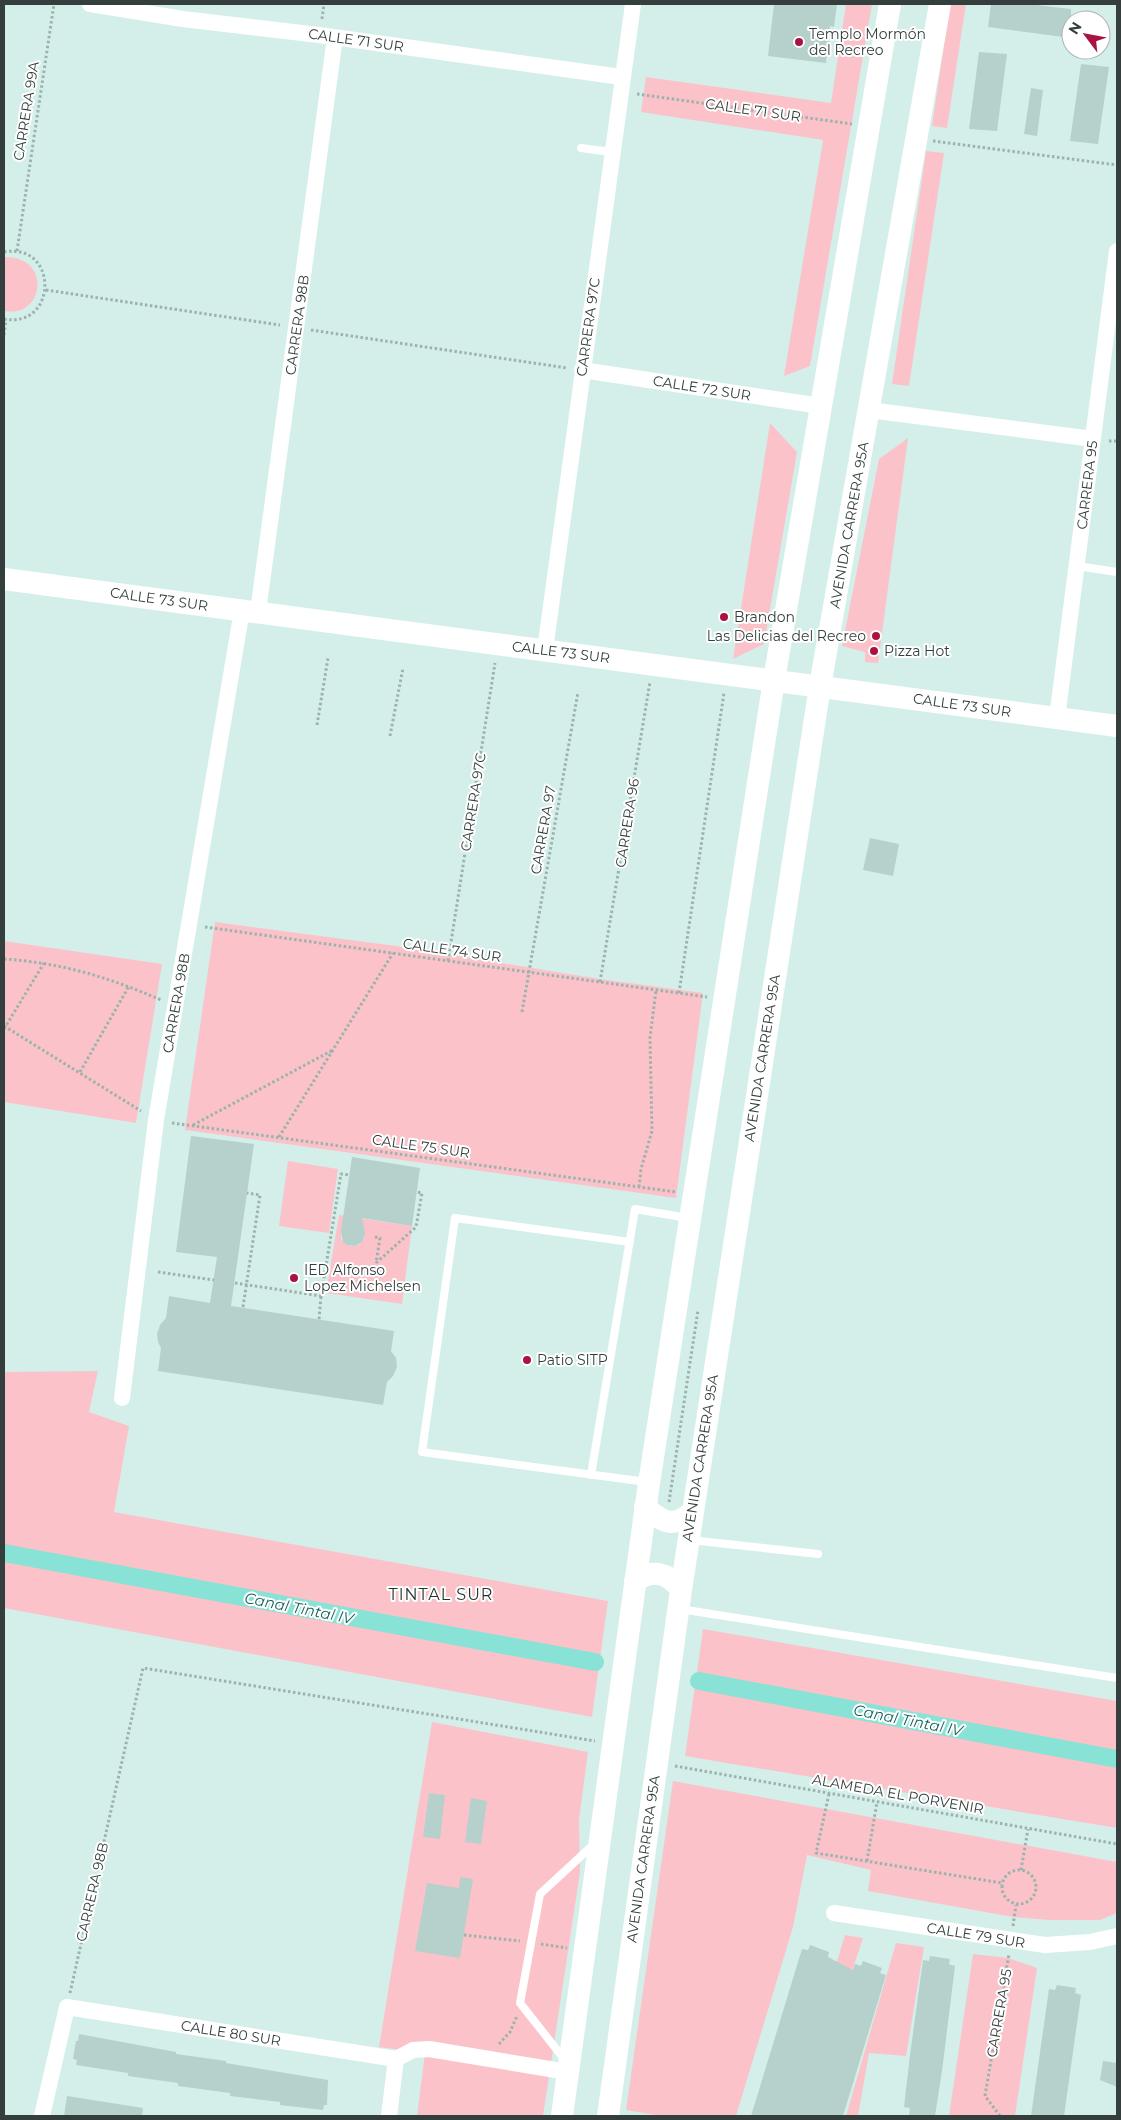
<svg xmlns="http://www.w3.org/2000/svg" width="1121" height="2120" font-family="Montserrat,sans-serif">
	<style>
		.green { fill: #fbc3c9; fill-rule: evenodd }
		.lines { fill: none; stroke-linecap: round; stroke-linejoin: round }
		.canal { stroke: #88e2d5; stroke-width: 18 }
		.building { fill: #b6d0cb }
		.path { stroke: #9db2ae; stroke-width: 3; stroke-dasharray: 2.5 2.5; stroke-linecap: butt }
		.lane { stroke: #fff; stroke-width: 8 }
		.street { stroke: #fff; stroke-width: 16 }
		.secondary { stroke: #fff; stroke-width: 22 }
		.poi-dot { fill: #a91342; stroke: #fff; stroke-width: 2 }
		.labels { text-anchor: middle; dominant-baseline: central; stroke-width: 4; stroke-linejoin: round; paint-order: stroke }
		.poi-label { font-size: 14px; fill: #343f3d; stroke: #fff; text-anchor: start }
		.street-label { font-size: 14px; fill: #343f3d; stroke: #fff }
		.water-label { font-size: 15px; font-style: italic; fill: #166159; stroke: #fff }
		.quarter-label { font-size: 16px; letter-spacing: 1px; fill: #1d3330; stroke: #fff }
	</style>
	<rect width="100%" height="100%" fill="#d4efea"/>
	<path class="green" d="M846 4H872L810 366 784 376 823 140 641 112 646 77 831 103Z
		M950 4H966L947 128 932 126Z
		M926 151 944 153 909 386 892 384Z
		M7 257C53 259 43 319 4 311V258Z
		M770 423 797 452 764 644 733 659Z
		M908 438 878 663 865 662V652L842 646 879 459Z
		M215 922 396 946 600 979 703 993 676 1198 185 1130Z
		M4 941 162 964 136 1123 4 1102Z
		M288 1161 338 1169 329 1233 279 1226Z
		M339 1215 412 1226 402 1304 326 1293ZM342 1227 365 1234C363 1244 356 1248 347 1245L341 1239Z
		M98 1371 89 1412 129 1426 114 1512 608 1601 592 1717 4 1608V1372Z
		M703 1629 1117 1701V1828L685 1756Z
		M432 1722 588 1752 579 1820 580 1872 543 2116H417L425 2053 379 2047Z
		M673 1781 1117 1862V1913L1100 1920H1049L1013 1917 868 1891 871 1870 807 1855 793 1927 736 2116H661L626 2110Z
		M845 1935 863 1938 805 2116H790Z
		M896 1943 924 1947 906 2056 869 2053 858 2116H846Z
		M973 1954 1008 1958 1037 1968 1015 2116H949Z"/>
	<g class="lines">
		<path class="canal" d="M4 1553 595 1662
			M699 1681 1117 1759"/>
	</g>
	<path class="building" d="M774 4H837L834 27 830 26 826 63 768 56Z
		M991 4H1028L1071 9V38L988 27Z
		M979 52 1007 54 997 131 969 129Z
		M1081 64 1109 67 1098 144 1070 141Z
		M1031 88 1043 90 1037 136 1024 134Z
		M870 838 899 844 893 876 863 870Z
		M191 1136 254 1144 231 1306 394 1331 391 1351 396 1358 397 1367 393 1376 387 1382 383 1405 158 1371 161 1348 158 1342 157 1334 160 1325 166 1318 169 1296 210 1303 217 1257 176 1252Z
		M352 1157 420 1168 412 1226 362 1218 365 1234 362 1242 355 1246 347 1245 343 1242 341 1231Z
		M429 1793 445 1795 440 1839 423 1837Z
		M471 1798 487 1801 481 1844 465 1842Z
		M460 1877 473 1879 460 1958 415 1951 427 1883 459 1888Z
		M810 1945 829 1952 828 1957 853 1970 855 1964 861 1966 863 1961 882 1968 880 1973 886 1975 843 2116H751L802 1949 808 1950Z
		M930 1956 950 1959 949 1964 955 1966 942 2071 935 2116H909L910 2108 904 2107 910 2055 923 1960 929 1961Z
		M1057 1985 1076 1988 1075 1993 1081 1995 1064 2116H1031L1049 1989 1055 1990Z
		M79 2034 176 2052V2054L226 2061V2063L328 2080 327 2105H324L323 2110 280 2105V2102L230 2096V2093L178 2086V2083L128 2076V2073L76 2065 77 2060 73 2059 76 2041H78Z
		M1103 2061 1117 2063V2087L1100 2080Z
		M67 2096 143 2108 142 2116H64Z"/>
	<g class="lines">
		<path class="path" d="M322 19 324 4
			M637 94 852 124
			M933 141 1117 165
			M17 251 54 4
			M4 252C59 242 58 329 4 319
			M46 290 280 325
			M311 330 567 368
			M4 335 6 320
			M1109 441H1117
			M317 725 328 658
			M390 736 403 668
			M205 927 707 997
			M4 959C62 963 108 977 161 1000
			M448 961 495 663
			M600 982 650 682
			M679 993 724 693
			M522 1012 578 692
			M4 1026 141 1111
			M4 1029 44 963
			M80 1072 129 986
			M172 1123 676 1192
			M193 1125 333 1050
			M279 1137 393 953
			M639 1187 641 1169 652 1131 650 1038 656 990
			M375 1237 380 1238 376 1263
			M376 1263 416 1227 422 1193 417 1192
			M158 1272 214 1280
			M235 1283 321 1296 341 1174 350 1175
			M243 1307 260 1195 247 1193
			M319 1319 321 1296
			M669 1502 698 1310
			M675 1766 1117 1844
			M829 1794 816 1853 1002 1883
			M867 1861 877 1802
			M1002 1887a17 17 0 1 1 34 0a17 17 0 1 1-34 0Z
			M1021 1870 1028 1829
			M1013 1926 1016 1905
			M464 1935 520 1941
			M541 1944 567 1948
			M70 1993 143 1668 595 1741
			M499 2044 510 2032 517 2016
			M1000 2116 985 2096 1009 1954"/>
		<path class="lane" d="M581 148 611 152
			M1077 566 1117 572
			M630 1242 455 1218 422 1452 647 1482
			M591 1475 635 1209 688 1218
			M690 1540 818 1554
			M680 1609 1117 1678
			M565 2060 520 2003 540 1894 593 1845"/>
		<path class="street" d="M90 4 183 19 319 35 621 77
			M582 370 821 406
			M869 410 1093 439
			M258 612 335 37
			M545 650 633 4
			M1057 718 1117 251
			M122 1398 156 1120 242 610
			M834 1913 1045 1945 1090 1942 1117 1936
			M396 2059 413 2050 429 2049 568 2072
			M42 2116 67 2007 396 2059
			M389 2116 396 2059"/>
		<path class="secondary" d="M4 579 1117 726
			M645 1507C662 1522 673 1529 692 1512
			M635 1581C653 1569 668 1572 681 1590
			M562 2116 649 1483 774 680 890 4
			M608 2116 681 1590 820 686 940 4"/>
	</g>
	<g class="poi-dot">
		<circle cx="799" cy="42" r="5"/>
		<circle cx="724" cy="617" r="5"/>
		<circle cx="876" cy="636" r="5"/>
		<circle cx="874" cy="651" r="5"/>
		<circle cx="294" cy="1278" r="5"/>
		<circle cx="527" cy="1360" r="5"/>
	</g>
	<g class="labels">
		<g class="poi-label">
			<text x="809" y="34">Templo Mormón<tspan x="809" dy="16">del Recreo</tspan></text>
			<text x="734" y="617">Brandon</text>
			<text x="866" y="636" text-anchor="end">Las Delicias del Recreo</text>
			<text x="884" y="651">Pizza Hot</text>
			<text x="304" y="1270">IED Alfonso<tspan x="304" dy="16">Lopez Michelsen</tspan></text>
			<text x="537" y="1360">Patio SITP</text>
		</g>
		<g class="street-label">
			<text transform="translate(356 40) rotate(8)">CALLE 71 SUR</text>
			<text transform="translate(753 110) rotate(8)">CALLE 71 SUR</text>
			<text transform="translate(26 111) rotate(-81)">CARRERA 99A</text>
			<text transform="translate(297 325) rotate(-82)">CARRERA 98B</text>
			<text transform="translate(588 327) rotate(-82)">CARRERA 97C</text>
			<text transform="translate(702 388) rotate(9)">CALLE 72 SUR</text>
			<text transform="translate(1087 485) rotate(-83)">CARRERA 95</text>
			<text transform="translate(849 525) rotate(-80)">AVENIDA CARRERA 95A</text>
			<text transform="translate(159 599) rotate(8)">CALLE 73 SUR</text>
			<text transform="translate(561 652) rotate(7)">CALLE 73 SUR</text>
			<text transform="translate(962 705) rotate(8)">CALLE 73 SUR</text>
			<text transform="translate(473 802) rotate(-81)">CARRERA 97C</text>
			<text transform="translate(627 823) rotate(-81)">CARRERA 96</text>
			<text transform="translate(543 830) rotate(-80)">CARRERA 97</text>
			<text transform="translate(452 950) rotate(8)">CALLE 74 SUR</text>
			<text transform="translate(176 1003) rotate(-80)">CARRERA 98B</text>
			<text transform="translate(762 1058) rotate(-81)">AVENIDA CARRERA 95A</text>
			<text transform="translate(421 1146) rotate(8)">CALLE 75 SUR</text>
			<text transform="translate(700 1458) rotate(-81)">AVENIDA CARRERA 95A</text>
			<text transform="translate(898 1794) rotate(10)">ALAMEDA EL PORVENIR</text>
			<text transform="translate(643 1859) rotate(-82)">AVENIDA CARRERA 95A</text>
			<text transform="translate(92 1892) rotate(-77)">CARRERA 98B</text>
			<text transform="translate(976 1935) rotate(9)">CALLE 79 SUR</text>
			<text transform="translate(999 2013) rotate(-80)">CARRERA 95</text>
			<text transform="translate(231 2033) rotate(9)">CALLE 80 SUR</text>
		</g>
		<g class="water-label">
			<text transform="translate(299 1608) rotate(11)">Canal Tintal IV</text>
			<text transform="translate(908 1720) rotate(11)">Canal Tintal IV</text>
		</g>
		<g class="quarter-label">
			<text x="441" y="1594">TINTAL SUR</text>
		</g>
	</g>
	<rect width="1121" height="2120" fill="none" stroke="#343f3d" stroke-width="10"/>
	<g transform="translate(1086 35) rotate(302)"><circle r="24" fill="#ffffff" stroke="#aeb2b1"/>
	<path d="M0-4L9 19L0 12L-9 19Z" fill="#a91342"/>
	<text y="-8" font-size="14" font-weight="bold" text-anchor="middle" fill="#343f3d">N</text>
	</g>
</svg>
